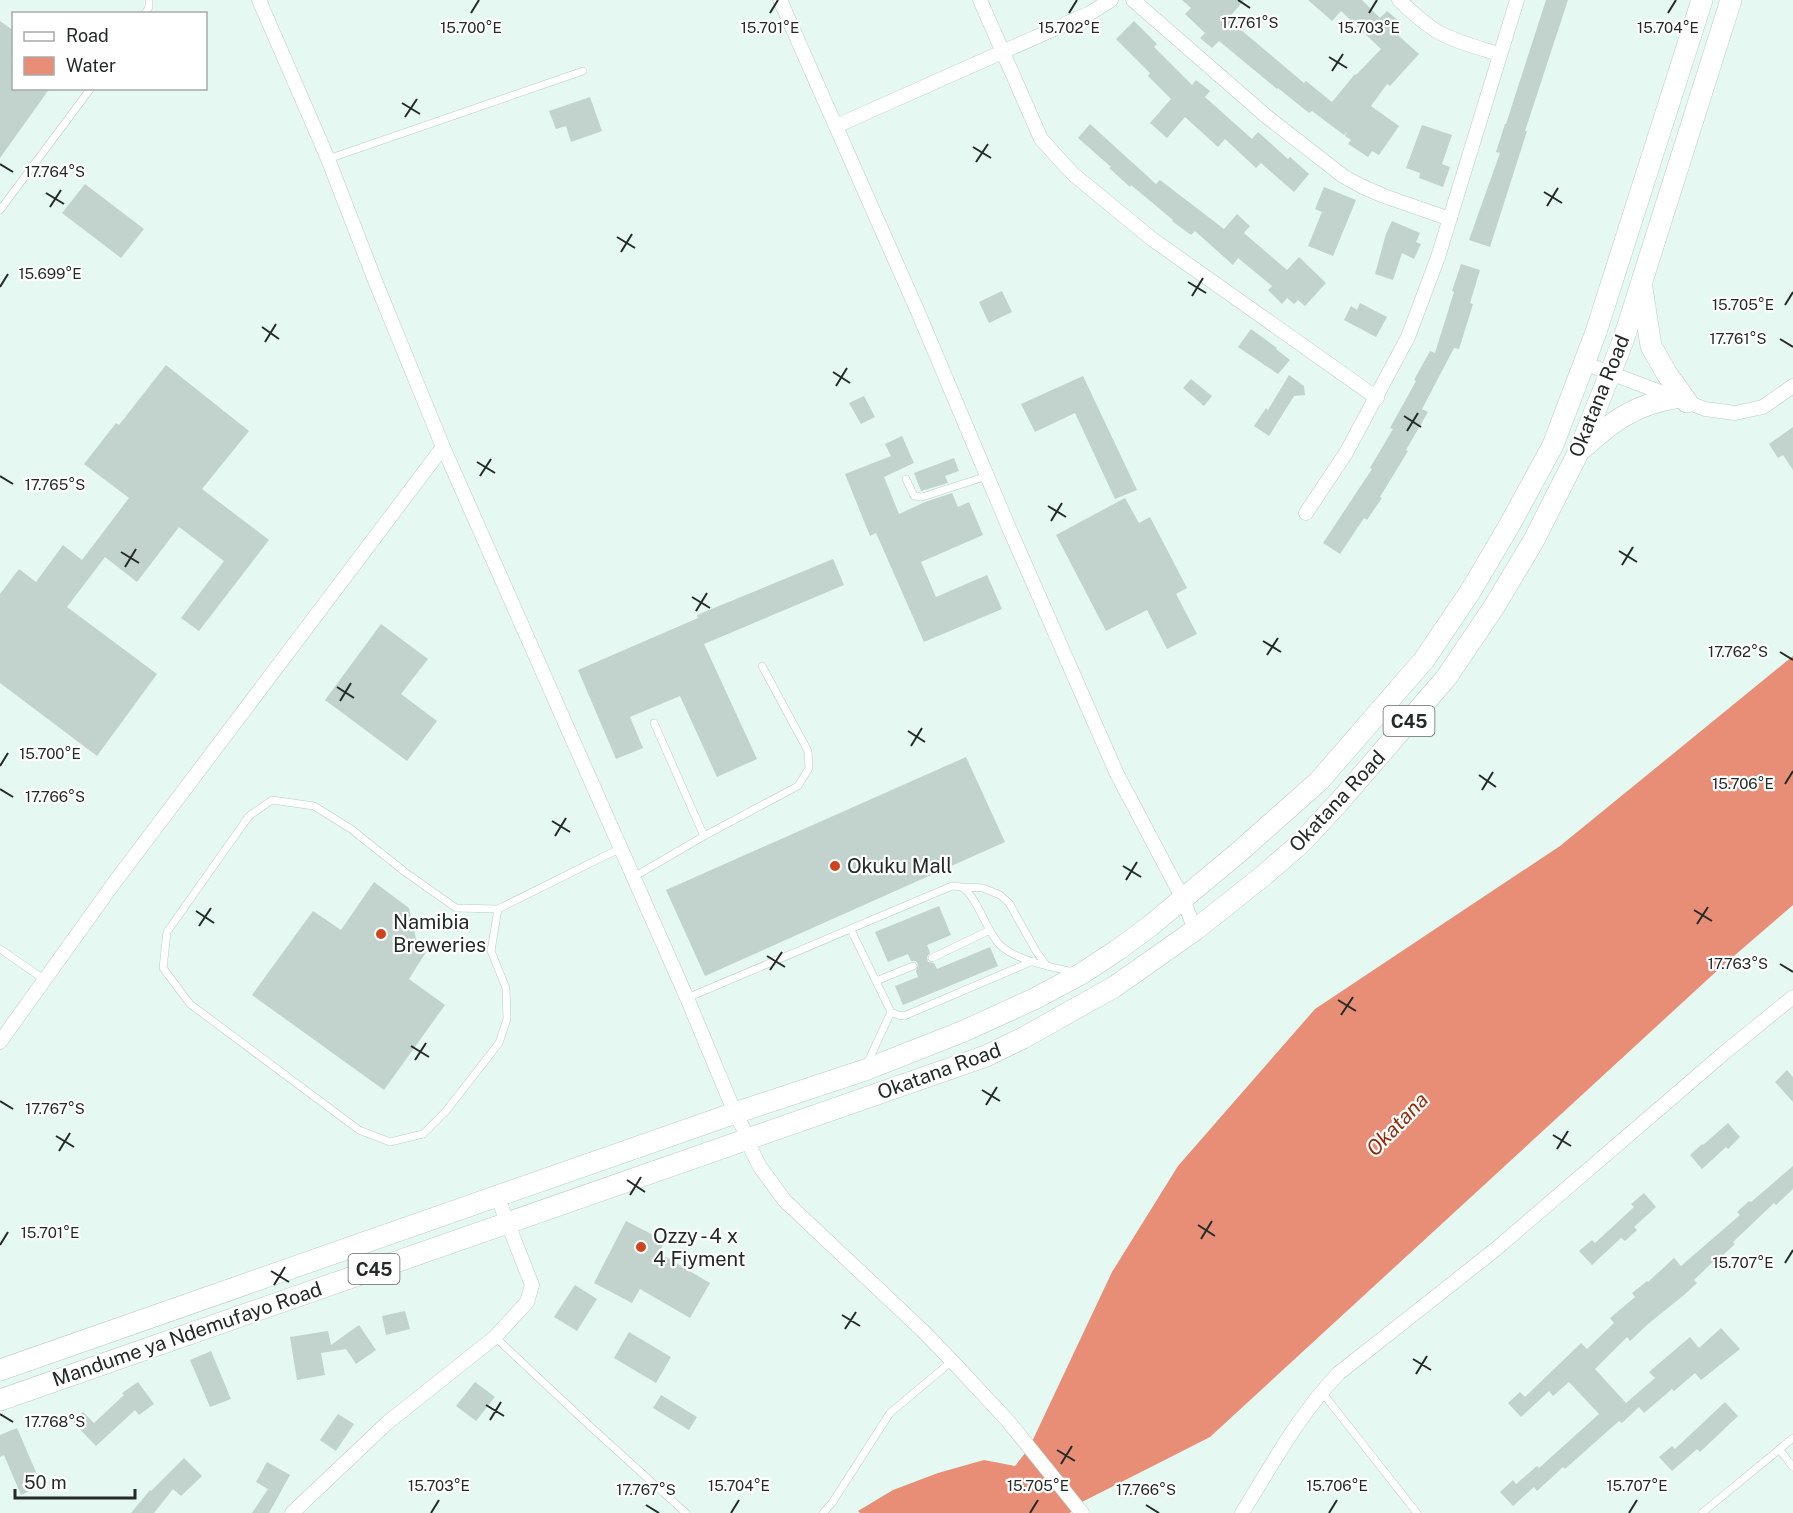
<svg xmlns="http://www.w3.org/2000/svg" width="1793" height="1513" font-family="'Public Sans',sans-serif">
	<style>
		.water { fill: #e98e76 }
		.building { fill: #c1d3cc }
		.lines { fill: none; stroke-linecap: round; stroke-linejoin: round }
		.lane-casing { stroke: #bacdc6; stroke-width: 8 }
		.street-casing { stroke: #bacdc6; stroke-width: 15 }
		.primary-casing { stroke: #bacdc6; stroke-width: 22 }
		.lane { stroke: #fff; stroke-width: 7 }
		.street { stroke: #fff; stroke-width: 14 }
		.primary { stroke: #fff; stroke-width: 21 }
		.ticks { fill: none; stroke: #232a28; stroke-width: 2 }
		.poi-dot { fill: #cd441d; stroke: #fff; stroke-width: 2 }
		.labels { text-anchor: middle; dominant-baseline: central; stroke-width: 4.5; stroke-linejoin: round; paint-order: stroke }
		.shield { fill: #fff; stroke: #656a68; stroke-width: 1.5 }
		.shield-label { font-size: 18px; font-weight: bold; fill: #232a28 }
		.street-label { font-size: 20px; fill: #232a28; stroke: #fff }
		.poi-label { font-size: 20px; fill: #232a28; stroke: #fff; text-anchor: start }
		.water-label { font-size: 21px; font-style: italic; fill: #952c0d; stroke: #fff }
		.ticks-label { font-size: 15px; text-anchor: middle; fill: #232a28; stroke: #fff; stroke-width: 4.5; stroke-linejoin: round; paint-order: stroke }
	</style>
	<rect width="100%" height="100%" fill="#e5f8f1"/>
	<path class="water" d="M1793 656V905L1720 968 1210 1437 1076 1505 1070 1513H860L858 1511 893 1490 938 1473 984 1460 1015 1466 1029 1448 1112 1272 1178 1166 1315 1009 1560 846Z"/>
	<path class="building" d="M1182 0H1244L1228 19 1304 83 1306 81 1332 102 1355 74 1356 75 1381 49 1341 11 1332 21 1308 0H1362L1380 18 1387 11 1399 21 1391 29 1419 54 1390 86 1387 84 1371 106 1399 126 1379 155 1372 151 1368 157 1348 144 1351 140 1345 136 1347 131 1344 135 1312 111 1309 113 1278 88 1277 89 1219 41 1212 48 1200 38 1205 33 1185 14 1191 8Z
		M1546 0H1568L1525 131H1527L1490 247 1469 240 1500 153 1496 152 1505 124H1506Z
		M0 21 14 31V88H50L0 158Z
		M1134 21 1157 44 1154 47 1192 85 1196 80 1210 91 1205 97 1252 139 1258 132 1288 159 1290 157 1309 174 1294 192 1261 163 1256 168 1225 139 1218 147 1185 117 1167 138 1150 123 1171 99 1148 76 1150 73 1116 39Z
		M590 97 602 131 571 142 566 126 556 129 549 111Z
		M1090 124 1156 184 1160 180 1224 229 1237 214 1250 226 1244 233 1287 270 1299 257 1326 283 1305 306 1298 300 1294 304 1287 298 1282 304 1268 290 1272 286 1238 258 1233 265 1195 231 1191 235 1172 221 1173 220 1131 185 1130 187 1109 168 1111 167 1078 138Z
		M1422 125 1452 135 1442 164 1450 167 1443 187 1419 178 1420 173 1406 168Z
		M85 184 144 229 121 258 62 213Z
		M1324 187 1356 200 1333 256 1308 246 1322 212 1315 209Z
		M1392 221 1420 233 1416 242 1421 244 1414 259 1402 253 1393 280 1375 274 1386 234Z
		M1461 264 1480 270 1470 303 1473 304 1459 349 1454 348 1422 409 1428 412 1406 450 1408 451 1380 497 1382 498 1367 520 1364 518 1340 554 1323 543 1372 469 1370 468 1393 429 1390 428 1416 381 1414 380 1430 351 1435 353 1454 292 1452 291Z
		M1002 291 1012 312 989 323 979 302Z
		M1360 303 1387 317 1376 337 1344 320 1351 306 1357 310Z
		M1251 329 1277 348 1276 349 1290 360 1278 374 1238 347Z
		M166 365 249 431 202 489 269 540 199 631 181 618 224 561 179 527 137 582 105 557 67 607 157 674 97 756 0 683V594L19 569 36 582 63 545 82 560 129 498 84 464 116 423 119 425Z
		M1289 375 1304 386 1305 395 1294 396 1269 436 1254 426 1266 408 1268 410Z
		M1083 376 1137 490 1115 499 1075 413 1035 432 1021 404Z
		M1191 379 1212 396 1204 406 1183 388Z
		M864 396 875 417 861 424 849 403Z
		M1793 427V470L1783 455 1778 458 1769 444Z
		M902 436 914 463 884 477 899 514 925 502 952 493 958 507 969 502 983 535 921 562 936 597 987 575 1002 609 924 642 876 533 870 536 845 474 891 456 885 444Z
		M954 458 959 471 945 476 948 483 921 491 914 473Z
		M1125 498 1139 523 1150 517 1187 588 1176 594 1197 634 1167 649 1147 610 1106 631 1056 535Z
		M833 559 844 585 704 644 757 759 717 777 680 696 630 717 643 748 616 759 578 670 698 618 697 615Z
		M381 624 428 659 401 694 437 721 407 761 325 700Z
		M966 757 1005 842 705 976 666 890Z
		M374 882 409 908 416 939 428 949 409 979 445 1005 384 1090 252 995 313 911 341 930Z
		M939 906 951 935 927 945 930 953 927 957 928 962 934 963 937 969 990 947 998 966 903 1005 895 986 918 977 916 971 918 964 916 961H911L908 954 888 962 875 932Z
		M1787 1070 1793 1077V1102L1775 1082Z
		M1728 1123 1740 1137 1728 1149 1726 1147 1702 1169 1690 1155 1702 1144 1703 1145Z
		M1793 1166V1189L1776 1205 1774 1203 1733 1242 1735 1244 1722 1256 1721 1254 1694 1280 1697 1283 1684 1295 1648 1324 1630 1341 1627 1337 1595 1369 1626 1403 1655 1378 1649 1372 1690 1337 1699 1348 1721 1328 1740 1349 1701 1380 1695 1373 1674 1391 1672 1389 1644 1413 1639 1407 1622 1423 1619 1421 1565 1469 1563 1467 1537 1491 1534 1487 1513 1506 1500 1492 1513 1480 1516 1484 1537 1466 1539 1468 1599 1414 1569 1382 1553 1396 1549 1391 1521 1417 1508 1403 1520 1392 1525 1397 1581 1343 1587 1349 1614 1323 1610 1318 1635 1297 1632 1293 1647 1281 1648 1282 1674 1258 1681 1266 1740 1215 1737 1212 1749 1201 1751 1202Z
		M1644 1193 1656 1207 1634 1227 1637 1230 1625 1241 1621 1238 1592 1265 1579 1251 1592 1240 1595 1243 1634 1207 1631 1204Z
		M626 1221 665 1241 659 1253 710 1283 690 1318 640 1289 632 1303 594 1283Z
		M575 1285 597 1299 577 1331 554 1317Z
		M405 1311 410 1329 386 1335 382 1316Z
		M359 1325 376 1350 356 1364 346 1349 321 1353 325 1375 297 1380 290 1337 328 1331 331 1345Z
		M629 1332 671 1357 656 1383 614 1358Z
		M211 1351 231 1399 210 1407 190 1360Z
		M138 1382 154 1404 139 1415 135 1410 96 1446 73 1422 83 1412 94 1423 124 1395 122 1393Z
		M475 1382 495 1397 476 1421 456 1406Z
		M661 1395 697 1417 689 1430 653 1408Z
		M1725 1402 1738 1416 1700 1452 1697 1449 1672 1471 1659 1457 1672 1446 1675 1449Z
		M338 1414 354 1424 336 1451 320 1440Z
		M17 1428 42 1486 21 1495 4 1455 0 1457V1435Z
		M184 1458 202 1476 181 1496 173 1489 154 1513H131L150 1490 151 1491Z
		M267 1462 290 1475 269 1513H252L268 1489 256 1482Z"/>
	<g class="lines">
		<g class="lane-casing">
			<path id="lane" d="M145 14 149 7V0
				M328 159 583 71
				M0 210 91 88
				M906 479 914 496 922 497 987 476
				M654 723 704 836
				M632 878 704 836 798 786 809 768 808 751 762 666
				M961 887 983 888 1000 895 1009 903 1036 951 1047 966
				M498 909 491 951 506 988 507 1019 499 1043 446 1111 423 1134 390 1142 359 1130 190 1004 163 968 167 932 249 816 272 800 314 806 351 829 405 872 456 908 498 909 619 849
				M851 930 891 1012 898 1015 904 1016 1033 961
				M0 949 45 980
				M932 958 990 930
				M876 981 913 966
				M687 998 952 886C953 886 961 887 961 887 976 893 987 933 1000 945 1017 961 1051 967 1074 972
				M867 1064 891 1012
				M495 1337 591 1427 686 1513
				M1321 1391 1417 1513
				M1779 1449 1793 1467
				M823 1513 832 1503 890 1413 952 1361
				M1702 1513 1793 1438"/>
		</g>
		<g class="street-casing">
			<path id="street" d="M259 0 328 159 376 283 443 447 687 998 735 1113 749 1139 752 1151 760 1167 785 1201 923 1331 952 1361 1008 1421 1082 1513
				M780 0 918 312 1009 528 1117 774 1183 899 1195 930
				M980 0 1041 139 1073 174 1152 239 1377 398
				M1133 0 1266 116 1343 176 1361 186 1384 196 1450 219
				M1399 0C1412 12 1425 25 1440 33 1459 43 1480 48 1499 54
				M836 126 1090 13 1111 0
				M1584 363 1705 409 1735 413 1763 407 1793 386
				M1306 513 1346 453 1408 337 1438 257 1517 0
				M0 1042 114 883 443 447
				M292 1513 387 1423 495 1337 527 1302 532 1285 497 1196
				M1242 1513C1272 1465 1299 1414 1339 1373L1496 1249 1724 1053 1793 997"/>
		</g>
		<g class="primary-casing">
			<path id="primary" d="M1642 288 1651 346 1667 374 1687 402
				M1583 448C1613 421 1634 405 1675 398
				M0 1370 735 1113 865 1070 964 1031 1034 999 1081 974 1119 949 1150 926 1239 852 1319 781 1424 660 1470 592 1509 526 1553 445 1596 332 1702 0
				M0 1400 986 1056 1023 1038 1114 987 1195 930 1263 876 1301 843 1339 802 1446 678 1494 607 1534 540 1579 451 1623 341 1731 0"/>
		</g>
		<use href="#lane" class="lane"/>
		<use href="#street" class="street"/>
		<use href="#primary" class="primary"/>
	</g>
	<path class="ticks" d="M1238 0 1250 8M471 13 479 0M770 13 778 0M1069 13 1077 0M1369 13 1377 0M1668 13 1676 0M1329 57 1347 68M1332 71 1343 54M402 103 420 114M405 117 417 99M973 147 991 158M976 162 988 144M0 164 13 172M1544 192 1562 203M46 193 64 204M1547 206 1558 188M50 207 61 190M617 237 635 248M621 252 632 234M1188 282 1206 293M0 287 8 274M1192 296 1203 278M1785 305 1793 292M262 327 279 339M1780 339 1793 347M265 342 276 324M833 372 850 383M836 386 847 368M1404 416 1421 427M1407 431 1418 413M477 462 495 473M0 476 13 484M480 476 491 459M1048 506 1066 517M1051 521 1062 503M1619 551 1637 562M121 552 139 563M1622 565 1633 547M125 567 136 549M692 597 710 608M696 611 707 593M1263 641 1281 652M1780 652 1793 660M1267 655 1278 638M337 687 354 698M340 701 351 683M908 731 925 742M911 746 922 728M0 766 8 753M1479 775 1496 787M1785 784 1793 771M0 789 13 797M1482 790 1493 772M552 821 570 832M555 836 566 818M1123 866 1141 877M1126 880 1137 862M1694 910 1712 921M196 911 214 923M1697 924 1708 907M199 926 211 908M767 956 785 967M1780 964 1793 972M770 970 782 952M1338 1000 1356 1011M1341 1015 1353 997M411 1046 429 1057M415 1060 426 1043M982 1090 1000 1101M0 1101 13 1109M986 1105 997 1087M1553 1135 1571 1146M56 1136 74 1147M1557 1149 1568 1131M59 1151 70 1133M627 1180 645 1192M630 1195 641 1177M1198 1225 1215 1236M1201 1239 1212 1221M0 1245 8 1232M1785 1263 1793 1250M271 1271 289 1282M274 1285 285 1267M842 1315 860 1326M845 1329 856 1312M1413 1359 1431 1370M1416 1374 1427 1356M486 1405 504 1416M0 1414 13 1422M490 1420 501 1402M1057 1450 1075 1461M1061 1464 1072 1446M646 1505 659 1513M1146 1505 1159 1513M431 1513 439 1500M731 1513 739 1500M1030 1513 1038 1500M1329 1513 1337 1500M1629 1513 1637 1500"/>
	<g class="poi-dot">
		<circle cx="835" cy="866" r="6"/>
		<circle cx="381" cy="934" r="6"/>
		<circle cx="641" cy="1247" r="6"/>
	</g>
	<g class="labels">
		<g class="shield">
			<rect x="1383.5" y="706" width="51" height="30" rx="4.5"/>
			<rect x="348.5" y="1254" width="51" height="30" rx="4.5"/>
		</g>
		<g class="shield-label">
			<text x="1409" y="721">C45</text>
			<text x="374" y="1269">C45</text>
		</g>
		<g class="street-label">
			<text transform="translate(1599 396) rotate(-68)">Okatana Road</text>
			<text transform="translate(1337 801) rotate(-47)">Okatana Road</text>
			<text transform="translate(939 1071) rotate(-20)">Okatana Road</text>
			<text transform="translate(187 1334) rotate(-19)">Mandume ya Ndemufayo Road</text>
		</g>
		<g class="poi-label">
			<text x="847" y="866">Okuku Mall</text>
			<text x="393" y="922">Namibia<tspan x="393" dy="23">Breweries</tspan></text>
			<text x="653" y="1236">Ozzy - 4 x<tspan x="653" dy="23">4 Fiyment</tspan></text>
		</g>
		<g class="water-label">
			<text transform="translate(1397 1124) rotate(-46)">Okatana</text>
		</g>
	</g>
	<g class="ticks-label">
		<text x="1250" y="28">17.761°S</text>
		<text x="471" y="33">15.700°E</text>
		<text x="770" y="33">15.701°E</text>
		<text x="1069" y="33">15.702°E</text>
		<text x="1369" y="33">15.703°E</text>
		<text x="1668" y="33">15.704°E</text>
		<text x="55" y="177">17.764°S</text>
		<text x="50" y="279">15.699°E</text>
		<text x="1743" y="310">15.705°E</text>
		<text x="1738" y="344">17.761°S</text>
		<text x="55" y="490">17.765°S</text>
		<text x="1738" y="657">17.762°S</text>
		<text x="50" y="759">15.700°E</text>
		<text x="1743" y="789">15.706°E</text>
		<text x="55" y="802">17.766°S</text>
		<text x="1738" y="969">17.763°S</text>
		<text x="55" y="1114">17.767°S</text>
		<text x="50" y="1238">15.701°E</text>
		<text x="1743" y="1268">15.707°E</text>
		<text x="55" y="1427">17.768°S</text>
		<text x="439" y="1491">15.703°E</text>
		<text x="739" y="1491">15.704°E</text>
		<text x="1038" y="1491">15.705°E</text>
		<text x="1337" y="1491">15.706°E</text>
		<text x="1637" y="1491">15.707°E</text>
		<text x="646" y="1495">17.767°S</text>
		<text x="1146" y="1495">17.766°S</text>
	</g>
	<rect x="12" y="12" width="195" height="78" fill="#ffffff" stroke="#a7aaa9" stroke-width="1.5"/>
	<rect x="24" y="32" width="30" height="9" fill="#ffffff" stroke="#a7aaa9" stroke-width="1.5"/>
	<text x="66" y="42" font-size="18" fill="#232a28">Road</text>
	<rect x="24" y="57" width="30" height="18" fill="#e98e76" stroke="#a7aaa9" stroke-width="1.5"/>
	<text x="66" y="72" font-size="18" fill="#232a28">Water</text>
	<path d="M15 1489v9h120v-9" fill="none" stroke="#232a28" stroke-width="3"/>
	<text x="24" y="1489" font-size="18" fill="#232a28" stroke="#ffffff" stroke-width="4.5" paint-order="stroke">50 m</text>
</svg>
